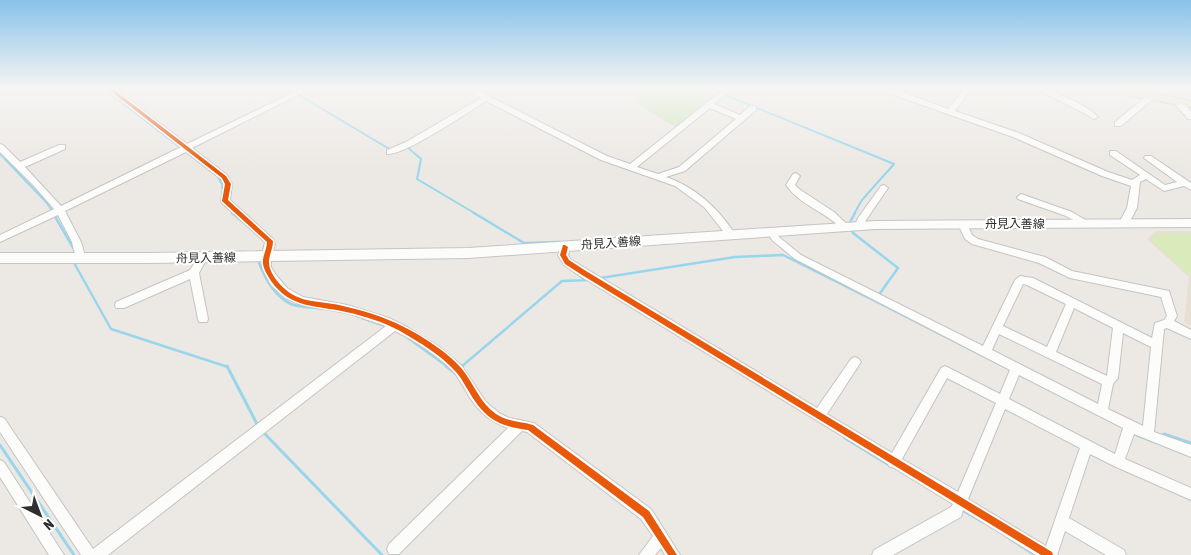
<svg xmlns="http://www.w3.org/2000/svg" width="1191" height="555" font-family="'Asap Condensed','Noto Sans JP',sans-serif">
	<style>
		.education { fill: #e6e0d3 }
		.green { fill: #cee6be }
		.pitch { fill: #d9eabb }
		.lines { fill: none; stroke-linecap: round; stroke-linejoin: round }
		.stream-far2 { stroke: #99d6ec; stroke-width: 2 }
		.stream-far1 { stroke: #99d6ec; stroke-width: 2.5 }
		.stream { stroke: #99d6ec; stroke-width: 3 }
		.street-casing { stroke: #c5c4c5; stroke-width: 2 }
		.secondary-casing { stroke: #c5c4c5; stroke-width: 2 }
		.primary-casing { stroke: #c6c5c4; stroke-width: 3 }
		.street { fill: #fcfcfb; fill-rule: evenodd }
		.secondary { fill: #fcfcfb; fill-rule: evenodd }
		.primary { fill: #e8e4d6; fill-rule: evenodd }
		.cycleway-casing { stroke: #fff; stroke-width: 3 }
		.cycleway { fill: #e8590c; fill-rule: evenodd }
		.labels { text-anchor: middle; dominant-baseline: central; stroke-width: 4; stroke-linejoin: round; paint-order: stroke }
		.street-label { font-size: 12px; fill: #2e2e2e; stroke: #fff }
	</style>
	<rect width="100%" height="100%" fill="#ece8e4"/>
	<path class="education" d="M1155 231H1191V326L1184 322 1189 277 1147 239Z"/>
	<path class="green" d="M647 89H693L713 97 676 127 650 112 635 100Z"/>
	<path class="pitch" d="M1158 234H1191V276L1150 240Z"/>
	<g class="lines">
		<path class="stream-far2" d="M104 89 214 173
			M289 89 391 150
			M721 89 718 92 894 164 862 200 854 214
			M406 146 421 159 417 179 476 214
			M0 154 47 203 54 214
			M218 177 222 184 223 195
			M223 203 234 214"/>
		<path class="stream-far1" d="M53 213 75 251
			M232 213 242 221
			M474 213 524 243 559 242V244
			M855 213 849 224 853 233 898 268 878 296
			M261 259 259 263C265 278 275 297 291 304 301 308 313 307 323 309
			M73 261 111 329 228 367
			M574 271 585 280
			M600 278 735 257 783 255 875 301
			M875 301 997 363
			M362 318 388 327
			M408 338 448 367
			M461 367 562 281 589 280"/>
		<path class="stream" d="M227 366 258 426
			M446 366 454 372
			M460 368 462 366
			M263 432 382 555
			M1137 435 1155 442
			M1163 436 1164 434 1191 443
			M845 438 889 465
			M0 445 74 555
			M962 510 983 522
			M1009 538 1035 555"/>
		<g class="street-casing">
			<path id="street" d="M107 89H115L187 144 300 89H310L192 148 227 175 232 184 230 200 273 239 275 244 271 260V267L276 275 287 288 303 297 347 305 389 318 407 327 438 346 461 365 486 402 499 413 509 418 534 423 651 509 680 555H665L661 548 655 555H639L653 536 641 519 527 432 522 431 399 554H389L387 549 389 544 508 428C488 421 476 409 466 391 462 384 458 377 453 371 437 355 415 341 395 331L108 555H81L0 432V417L4 418 93 549 386 326 347 313 302 305 285 298 271 285 263 270 261 260 265 242 222 203 221 201 224 184 221 179 186 152 65 211 81 242 86 259 84 261H78L76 259 72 242 58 215 0 242V235L54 209 34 186 0 152V144L3 145 20 162 59 145H65V149L25 167 61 206 181 147Z
				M466 89H475L607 156 630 164 724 89H732L714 104 740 115 750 106H756V110L685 171 666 177C695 187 718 208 735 234L733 236H727L704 207 675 186 601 160 486 101C469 112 404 156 387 154V150L406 142 481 98ZM710 108 736 119 679 167 658 174 637 167Z
				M877 89H890L899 91 948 109 964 89H971L955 111 1019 133 1108 172 1132 180 1140 175 1110 155V151H1116L1165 185 1177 182 1144 158 1145 156H1151L1191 183V190L1184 186 1164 191 1146 179 1140 182 1137 208 1131 219 1132 223 1127 226 1124 225 1121 219 1127 208 1131 186 1102 176 1013 137Z
				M1036 89C1051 89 1088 105 1098 117L1094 119 1086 114Z
				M1148 95H1151L1155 97 1121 126H1115V122Z
				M1175 100H1181L1191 112V119H1188L1175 104Z
				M796 173 800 176 795 185 799 189 834 212 849 226 847 228H841C824 211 800 205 786 185L793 174Z
				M884 185 888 188 866 220 863 227H857L855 225 858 218 881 186Z
				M1021 194 1072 212 1092 224 1090 226H1084L1066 216 1018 199 1017 197Z
				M963 221 966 222 972 235 978 239 1045 257 1072 271 1169 291 1177 316 1174 321 1191 330V339L1167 328 1164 329 1154 432 1191 445V457L1134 434 1125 459 1191 488V500L1114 466 1090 454 1069 518 1124 550 1126 555H1106L1065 531 1057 555H1036L963 510 961 517 893 555H872L874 550 951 507 953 504 894 468 889 466 888 464 580 276 564 265 558 255 562 245H568L570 247 568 255 570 259 817 408 851 359 855 357 859 359 861 362 859 365 827 414 892 453 941 368 945 366 949 368 1000 394 1010 370 795 259 773 241 766 231 768 229H774L779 237 801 255 983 346 1015 280 1020 276 1033 278 1152 338 1155 323 1164 320 1167 316 1161 297 1070 278 1039 263 972 244 965 239 958 224ZM1023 284 1027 285 1066 304 1047 347 1003 326ZM1074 308 1113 328 1107 376 1056 352ZM1123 333 1151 347 1143 426 1108 409 1113 384 1118 378ZM999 334 1102 384 1098 404 992 350ZM1019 375 1123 428 1115 454 1009 399ZM947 378 996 403 958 492 902 459ZM1005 409 1080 448 1046 546 968 499Z
				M202 254 207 258 199 273 208 319 207 322H199L198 319 190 279 124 308H116L115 305 116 302 190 270 199 256Z
				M0 460 4 462 64 555H49L0 477Z"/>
		</g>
		<g class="secondary-casing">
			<path id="secondary" d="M1191 219V227L875 229 468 258 149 263H0V253H149L468 248 875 221Z"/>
		</g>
		<g class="primary-casing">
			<path id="primary" d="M1107 89H1132L1191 101V107L1112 92Z"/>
		</g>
		<use href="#street" class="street"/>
		<use href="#secondary" class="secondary"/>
		<use href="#primary" class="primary"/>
		<g class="cycleway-casing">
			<path id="cycleway" d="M108 89H113L226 176 231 184 228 200 273 241C273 248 270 253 269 260 268 271 277 282 285 289 300 303 320 301 339 305 361 310 383 316 404 327 422 336 449 353 462 369 474 384 480 403 496 414 508 422 520 421 533 425L649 511 677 555H668L643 517 528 430C497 426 484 418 468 390 464 384 461 377 455 371 441 355 419 342 400 331 383 322 365 316 346 312 316 305 291 309 271 281 268 276 264 270 263 264 262 257 267 249 267 242L223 202 222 201 225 184 222 178Z
				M563 245H565L568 247 566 255 569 260 586 271 1052 552 1053 555H1041L582 275 565 264 560 255Z"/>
		</g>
		<use href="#cycleway" class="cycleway"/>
	</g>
	<linearGradient id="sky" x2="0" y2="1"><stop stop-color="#88c2ea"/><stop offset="0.53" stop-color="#f6f5f3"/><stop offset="1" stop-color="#f6f5f3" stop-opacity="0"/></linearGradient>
	<rect width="1191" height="167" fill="url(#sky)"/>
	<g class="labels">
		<g class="street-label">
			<text x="1015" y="224">舟見入善線</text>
			<text transform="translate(611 243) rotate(-4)">舟見入善線</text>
			<text transform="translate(206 258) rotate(-1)">舟見入善線</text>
		</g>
	</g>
	<g transform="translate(40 515) rotate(138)" stroke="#ffffff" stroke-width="4" paint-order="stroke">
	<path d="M0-4L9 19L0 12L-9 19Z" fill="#2e2e2e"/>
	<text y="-8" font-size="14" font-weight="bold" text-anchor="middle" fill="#2e2e2e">N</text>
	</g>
</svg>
